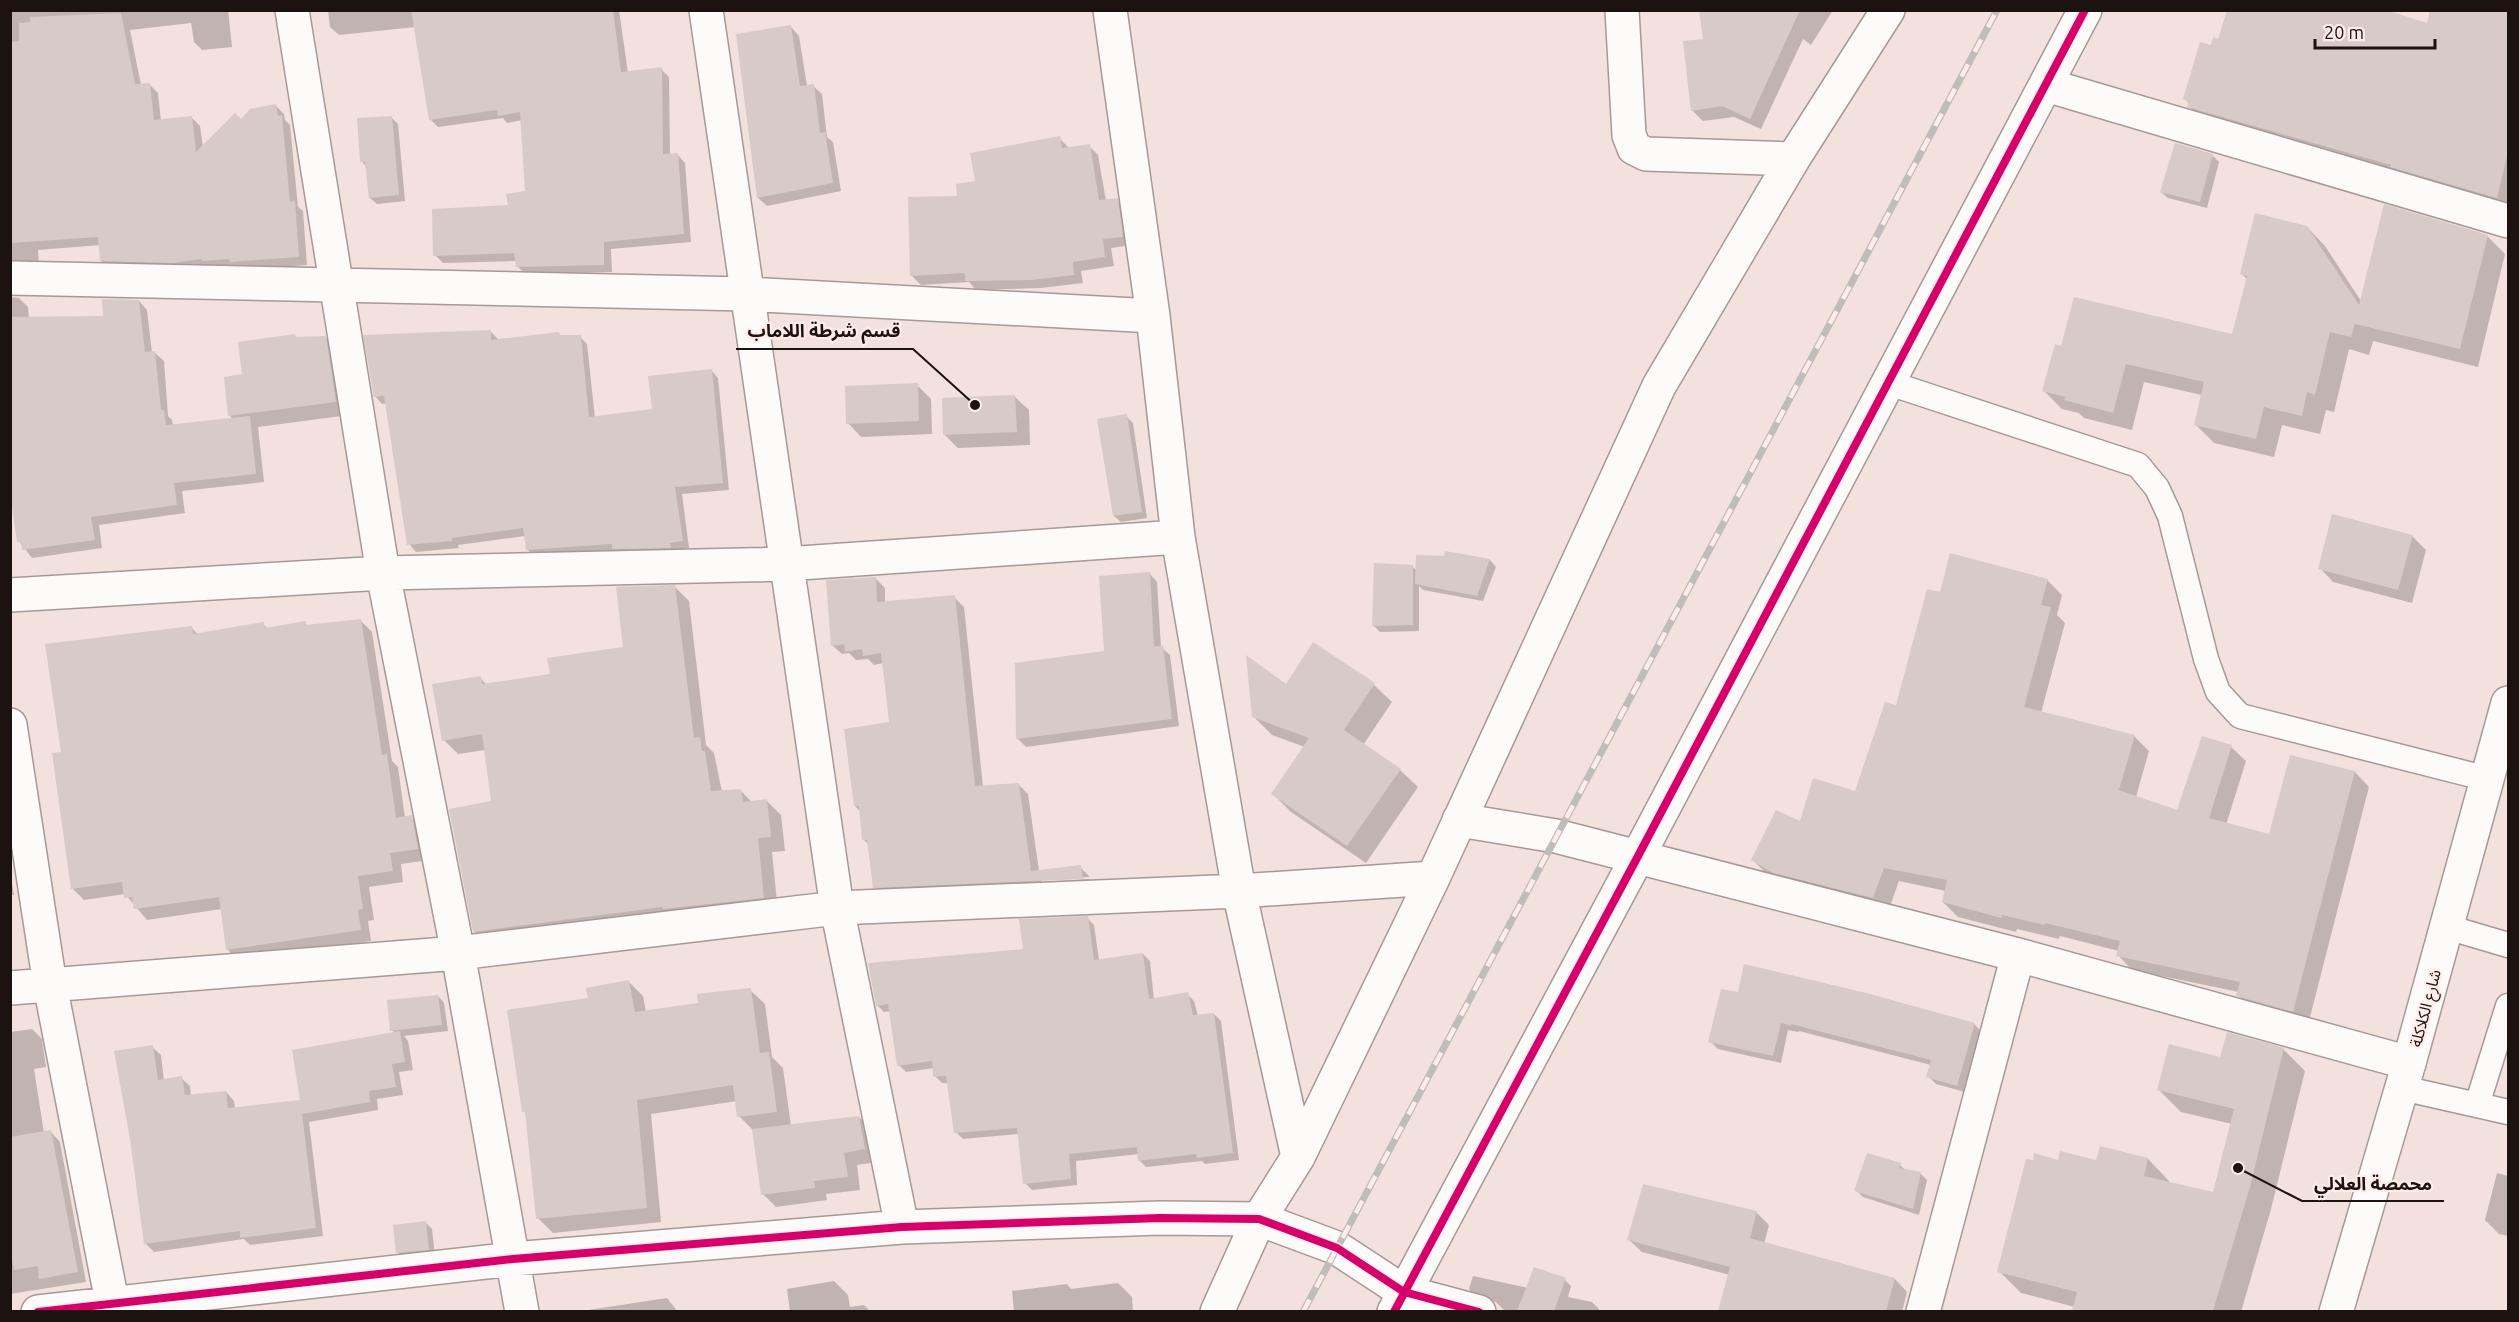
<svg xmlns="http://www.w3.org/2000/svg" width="2519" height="1322" font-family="Ubuntu,'Noto Sans Arabic',sans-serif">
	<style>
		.shadow { fill: #0003 }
		.building { fill: #d7cac7 }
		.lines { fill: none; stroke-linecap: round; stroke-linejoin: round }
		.service-casing { stroke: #a69996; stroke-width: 27 }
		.minor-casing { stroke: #a69996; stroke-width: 36 }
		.tertiary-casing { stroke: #a69996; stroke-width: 36 }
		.primary-casing { stroke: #a69996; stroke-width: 36 }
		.service { stroke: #fdfafa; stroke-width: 24 }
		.minor { stroke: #fdfafa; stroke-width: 33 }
		.tertiary { stroke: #fdfafa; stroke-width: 33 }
		.primary { stroke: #fdfafa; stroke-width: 33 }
		.rail-casing { stroke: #c0bcba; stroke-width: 7 }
		.rail { stroke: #ffece8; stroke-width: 4.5; stroke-dasharray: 14; stroke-linecap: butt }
		.cycleway-casing { stroke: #ffece8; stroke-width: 11 }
		.cycleway { stroke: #d6006c; stroke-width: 8 }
		.labels { text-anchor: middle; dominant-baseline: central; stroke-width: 4.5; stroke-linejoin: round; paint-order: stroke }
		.street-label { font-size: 16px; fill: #1c1210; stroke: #ffece8 }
		.leader { fill: none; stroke: #1c1210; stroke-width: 2 }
		.callout-dot { fill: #1c1210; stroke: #ffece8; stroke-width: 2 }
		.callout-label { font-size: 18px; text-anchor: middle; font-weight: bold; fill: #1c1210; stroke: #ffece8; stroke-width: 4.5; stroke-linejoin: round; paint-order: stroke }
	</style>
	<rect width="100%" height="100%" fill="#f2e1dc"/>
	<path class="shadow" d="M10 10H228L232 47 202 50 194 42 191 23 130 30 141 85 149 84 158 93 161 121 192 118 200 126 203 147 241 121 275 105 284 114 285 120 290 125 298 207 303 211 307 265 240 270 110 269 101 261 100 245 38 250 39 265 10 269Z
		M328 10H619L628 73 661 69 669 77 670 155 677 154 685 163 691 242 611 249 612 272 525 274 517 266 516 261 443 263 435 255 509 207 526 193 522 120 507 123 503 118 438 127 430 119 415 27 339 35 330 27Z
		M1701 10H1833L1811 45 1803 39 1761 129 1734 117 1703 121 1692 110 1705 40Z
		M2432 10H2508V216L2210 128 2189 107 2190 104 2185 99 2212 47 2219 40 2428 25Z
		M791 27 799 36 807 86H813L822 94 827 137 833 142 841 191 767 206 758 198 738 35Z
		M391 117 398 124 405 201 377 204 370 198 367 167 362 162Z
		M1059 138 1069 148 1089 146 1098 155 1106 201 1117 200 1126 209 1131 245 1111 248 1114 266 1081 271 1083 283 1041 288 976 290 969 282 921 285 912 276 959 197 977 182Z
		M2212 155 2219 162 2207 208 2168 198 2161 192Z
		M2307 227 2325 246 2361 301 2487 236 2505 254 2478 367 2373 341 2369 355 2349 349 2334 412 2326 410 2320 434 2282 425 2274 457 2214 443 2196 425 2202 395 2144 382 2132 430 2084 418 2079 413 2062 409 2044 391 2062 348 2233 335 2247 279 2242 274Z
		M10 297 19 298 28 307 29 318H105L139 301 147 310 152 353H155L164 361 168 416 172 420 173 426 233 419 230 416 244 375 295 336 297 338 325 337 339 351 349 415 258 427 264 482 182 491 185 513 99 525 102 548 32 558 19 541 10 482Z
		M491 332 498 339 559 334 562 337H580L587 344 595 418 654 411 711 370 718 378 729 490 682 494 689 548 677 550 678 555 621 556 616 551 535 557 527 549 525 536 458 545 459 548 416 552 409 544 387 403 382 404 375 396Z
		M917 385 931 399 932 434 861 437 848 423Z
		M1015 397 1029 410 1030 445 958 448 944 434Z
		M1126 416 1133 423 1147 518 1121 522 1114 516Z
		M2412 536 2426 550 2412 603 2333 582 2320 568Z
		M1446 552 1490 560 1496 567 1483 601 1423 590 1419 586V631L1380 632 1373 625 1412 566 1417 571 1445 557Z
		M1149 573 1157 582 1161 647 1170 655 1179 726 1026 747 1018 739 1106 652Z
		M875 578 885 588V603L954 597 964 607 983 787 1019 785 1028 794 1039 871 1080 867 1090 877 1049 879 1042 880V882L1090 879 1091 888 884 897 874 887 869 845 864 840 861 812 855 806 891 723 884 663 874 665 868 659 856 660 849 653 842 654 832 645Z
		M2047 580 2062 595 2057 615 2065 623 2041 713 2134 736 2149 751 2136 797 2178 812 2231 747 2246 761 2226 825 2270 836 2355 772 2369 787 2308 1025 2253 1010 2238 995 2239 992 2132 970 2118 955 2119 951 2060 936 2059 939 2017 929 2016 932 1958 917 1943 902 1946 891 1899 881 1888 912 1768 875 1753 860 1801 823 1856 792 1897 707 1941 594Z
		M675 587 689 601 706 745 714 753 722 792 740 790 752 802 767 801 781 815 785 851 772 852 778 912 489 946 474 932 493 802 485 750 458 754 444 740 480 678 487 685 552 676 625 649Z
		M360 620 372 632 392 761 398 767 405 818 411 817 423 828 429 860 401 864 403 882 369 887 374 920 368 921 371 941 239 961 227 949 222 909 147 920 125 894 84 900 73 889 53 754 62 753 192 628 198 635 263 624 268 629 305 623 308 626Z
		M1314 644 1374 685 1392 702 1363 745 1400 770 1418 787 1366 863 1291 812 1273 794 1305 747 1272 735 1254 717 1286 686Z
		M10 873 14 895H10Z
		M1087 918 1094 925 1099 960 1143 954 1150 961 1154 1000 1187 994 1194 1001 1198 1016 1214 1014 1221 1021 1239 1160 1205 1164 1202 1161 1146 1167 1139 1160V1154L1076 1161 1077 1185 1032 1190 1025 1183 1019 1134 963 1139 956 1132 949 1083H942L935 1076 934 1068 906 1072 899 1065 891 1011 884 1012 877 1005 1024 950Z
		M629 982 643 996 646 1012 700 1004 750 990 765 1004 772 1057 783 1068 791 1126 859 1117 872 1130 877 1162 857 1165 860 1190 826 1194 827 1200 776 1207 763 1194 754 1131 739 1116 737 1101 651 1114 661 1222 553 1233 538 1218 527 1115 524 1111 590 999Z
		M1739 994 1974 1024 1982 1032 1965 1092 1936 1084 1928 1076 1931 1065 1799 1031 1798 1032 1788 1030 1781 1063 1718 1049 1710 1041Z
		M438 996 444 1003 448 1031 404 1036 408 1041 413 1070 399 1072 403 1095 377 1099 378 1110 309 1122 323 1236 250 1245 244 1239 154 1252 146 1244 152 1047 161 1055 164 1081 181 1078 190 1086 191 1096 226 1092 234 1101 235 1109 301 1102 395 1033 392 1030Z
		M32 1029 42 1039 46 1067 34 1069 44 1133 51 1132 60 1142 86 1282 10 1294V1032Z
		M2283 1049 2305 1071 2271 1209 2241 1312H2074L2075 1307 2021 1293 1999 1271 2059 1161 2148 1159 2169 1181V1183L2214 1194 2232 1124 2181 1112 2159 1090 2222 1059Z
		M1900 1165 1906 1171 1920 1173 1927 1180 1919 1215 1863 1197 1856 1190Z
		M2497 1173 2508 1176V1236L2499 1234 2485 1220Z
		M1756 1212 1769 1225 1764 1244 1895 1279 1907 1292 1902 1312H1861L1795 1293 1790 1312H1720L1730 1275 1642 1252 1629 1240Z
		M425 1222 432 1229 435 1256 404 1259 398 1252Z
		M1473 1276 1528 1288 1565 1280 1571 1286 1568 1297 1592 1302 1599 1309 1597 1312H1506L1496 1302 1475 1296 1469 1289Z
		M834 1281 848 1295 850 1307 864 1305 871 1312H790L787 1289Z
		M1118 1283 1132 1297 1133 1312H1014L1012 1291 1067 1284 1071 1289Z
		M667 1298 678 1312H575Z"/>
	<path class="building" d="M411 10H613L621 72 662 67 663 154 678 153 684 234 604 242V265L516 267 514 253 433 256 432 209 508 205 506 194 525 191 520 112 498 116 497 110 429 120Z
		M1699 10H1800L1750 119 1722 106 1691 111 1683 41 1703 39Z
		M2227 10H2386L2427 23 2430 10H2508V152L2497 198 2390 167 2391 165 2187 107 2189 101 2183 99 2200 42 2211 45 2213 37 2218 39Z
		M121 13 135 84 150 83 154 120 192 116 196 152 235 113 241 119 250 109 276 104 278 116 282 115 290 202 295 201 299 257 230 262 229 259 202 261V259L173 263 100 261 98 237 10 243V42L19 41V23L30 22V17Z
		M791 25 800 86 814 84 820 133 825 132 833 183 757 198 736 34Z
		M392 116 399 195 369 198 365 162H360L357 118Z
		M1060 136 1062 148 1090 144 1099 200 1118 198 1123 237 1103 239 1105 257 1073 262 1074 275 1031 280 965 281V273L910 276 908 197 957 196 956 184 975 181 970 153Z
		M2175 143 2213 154 2200 202 2160 192Z
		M2384 204 2488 235 2460 349 2355 324 2351 337 2330 332 2315 395 2307 392 2302 416 2264 407 2256 439 2194 425 2204 382 2126 364 2113 413 2064 400 2065 397 2042 391 2055 344 2061 346 2074 297 2232 334 2247 276 2240 274 2255 213 2307 226 2359 305Z
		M102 299 139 300 145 352 155 351 161 410H164L166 425 250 416 256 474 174 483 177 505 91 517 95 540 22 550 21 542H17L10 493V317L103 316Z
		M491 330V340L559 332 560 335H581L589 417 652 409 648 376 712 369 723 483 675 487 683 541 670 543 671 548 612 549V544L526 550 523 528 452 538V541L407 545 384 396 374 397 363 335Z
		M295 334 296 337 326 336 336 402 228 416 224 377 242 374 238 342Z
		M918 383 919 421 846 424 845 386Z
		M1015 395 1017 432 943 435 942 398Z
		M1127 414 1142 512 1113 516 1097 419Z
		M2332 514 2413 535 2398 590 2318 569Z
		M1445 551 1490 559 1477 596 1415 584 1416 555 1444 556Z
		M1950 553 2048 579 2041 605 2051 607 2024 707 2135 735 2119 790 2177 810 2202 736 2232 745 2209 818 2269 834 2290 755 2355 771 2293 1012 2236 996 2240 982 2116 956 2120 941 2045 923V925L2002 915 2001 918 1942 902 1947 880 1884 868 1873 898 1773 873 1751 860 1776 810 1800 821 1813 778 1855 791 1885 702 1896 705 1927 589 1940 592Z
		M1374 563 1413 565V625L1372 626Z
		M1150 572 1154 647 1163 645 1172 719 1016 739 1015 663 1104 651 1099 576Z
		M876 577 877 602 955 595 975 786 1019 783 1031 871 1081 865 1083 879 873 888 867 840H862L859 806H854L844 729 889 722 881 653 863 656 862 649 845 652 844 644 831 646 826 580Z
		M675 585 694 738 700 737 702 751H705L711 791 741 789 743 802 767 799 771 837 758 838 764 898 663 909 662 907 473 932 449 809 491 801 482 734 442 741 432 684 481 676 482 684 550 674 547 658 623 647 616 587Z
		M361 619 382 755 387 754 396 818 412 815 418 849 390 853 393 871 358 876 363 909 358 910 361 930 226 950 219 897 134 909 132 897 124 898 122 882 71 889 52 753 61 752 45 644 192 626 193 634 264 622 265 628 306 621V625Z
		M1313 642 1375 683 1344 730 1401 769 1347 846 1271 794 1309 738 1252 717 1246 655 1286 684Z
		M1088 916 1094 960 1143 953 1149 999 1188 992 1193 1015 1214 1013 1233 1153 1197 1158 1196 1154 1138 1161 1137 1147 1069 1154 1071 1179 1023 1184 1017 1128 954 1133 946 1076 933 1077 932 1061 897 1066 888 1004 876 1006 868 963 1023 949 1019 919Z
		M1744 964 1866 993 1975 1023 1957 1086 1926 1077 1931 1060 1791 1024V1026L1781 1023 1773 1056 1708 1042 1721 989 1738 992Z
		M629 980 635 1012 698 1003 697 994 751 988 760 1053 769 1052 777 1112 737 1117 733 1085 637 1100 647 1208 536 1219 525 1111 522 1112 507 1010 588 998 586 988Z
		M438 995 442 1025 390 1031 387 1000Z
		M400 1031 405 1062 392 1064 396 1087 369 1091 370 1102 302 1114 316 1228 240 1238V1231L144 1244 130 1139 114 1051 153 1045 158 1080 182 1076 185 1095 226 1091 228 1108 300 1100 292 1050Z
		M2227 1032 2284 1048 2250 1187 2213 1311H2072L2077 1292 1997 1272 2026 1159 2033 1160 2034 1153 2058 1160 2060 1151 2096 1160 2100 1146 2148 1158 2144 1176 2213 1192 2234 1109 2157 1090 2169 1044 2220 1057Z
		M859 1116 865 1149 844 1153 848 1177 814 1181 815 1188 761 1195 752 1129Z
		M51 1130 78 1272 39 1279 38 1266 14 1270 10 1249V1137Z
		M1867 1153 1901 1163 1899 1168 1921 1172 1913 1209 1854 1191Z
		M1643 1184 1757 1211 1750 1238 1895 1278 1886 1311H1718L1730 1267 1627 1240Z
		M426 1221 429 1250 396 1253 393 1225Z
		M1534 1267 1566 1278 1554 1311H1517Z"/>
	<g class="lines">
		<g class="service-casing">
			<path id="service" d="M1889 383 2138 465 2157 488 2170 516 2206 659 2218 692 2240 716 2488 779
				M2447 927 2508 945
				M2402 1088 2508 1112
				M2477 1105 2508 1006"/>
		</g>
		<g class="minor-casing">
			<path id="minor" d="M292 10 383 573 458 953 522 1312
				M706 10 837 908 902 1227
				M1110 10 1153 316 1178 537 1239 891 1298 1157
				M1622 10 1629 135 1634 148 1646 154 1793 159
				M2046 85 2508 221
				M10 278 746 294 1153 316
				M10 595 383 573 785 564 1178 537
				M10 725 50 985 114 1312
				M1459 820 1556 836 2018 955 2409 1063
				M10 988 458 953 837 908 1239 891 1433 878
				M38 1312 513 1259 902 1227 1160 1218 1259 1219 1337 1248 1404 1292 1479 1312
				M1217 1312 1259 1219 1298 1157 1433 878 1659 386 1793 159 1888 10
				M1923 1312 2018 955"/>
		</g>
		<g class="tertiary-casing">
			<path id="tertiary" d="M1394 1312 1637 858 2085 10"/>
		</g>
		<g class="primary-casing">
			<path id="primary" d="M2336 1312 2409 1063 2508 703"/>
		</g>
		<use href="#service" class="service"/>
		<use href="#minor" class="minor"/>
		<use href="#tertiary" class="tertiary"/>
		<use href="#primary" class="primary"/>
		<g class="rail-casing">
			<path id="rail" d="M1303 1312 1997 10"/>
		</g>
		<use href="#rail" class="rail"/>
		<g class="cycleway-casing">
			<path id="cycleway" d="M38 1312 513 1259 902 1227 1160 1218 1259 1219 1337 1248 1404 1292 1479 1312
				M1394 1312 1637 858 2085 10"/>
		</g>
		<use href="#cycleway" class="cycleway"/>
	</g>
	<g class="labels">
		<g class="street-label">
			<text transform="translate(2425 1008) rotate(-75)">شارع الكلاكلة</text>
		</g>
	</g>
	<path class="leader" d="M975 405L913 349H736M2238 1168L2302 1201H2444"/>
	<g class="callout-dot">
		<circle cx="975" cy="405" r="6"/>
		<circle cx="2238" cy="1168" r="6"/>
	</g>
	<g class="callout-label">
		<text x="824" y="337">قسم شرطة اللاماب</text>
		<text x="2373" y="1190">محمصة العلالي</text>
	</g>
	<rect width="2519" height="1322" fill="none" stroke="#1c1210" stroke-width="24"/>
	<path d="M2315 39v9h120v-9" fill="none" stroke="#1c1210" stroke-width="3"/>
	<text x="2324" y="39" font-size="18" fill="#1c1210" stroke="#ffece8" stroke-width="4.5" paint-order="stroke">20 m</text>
</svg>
